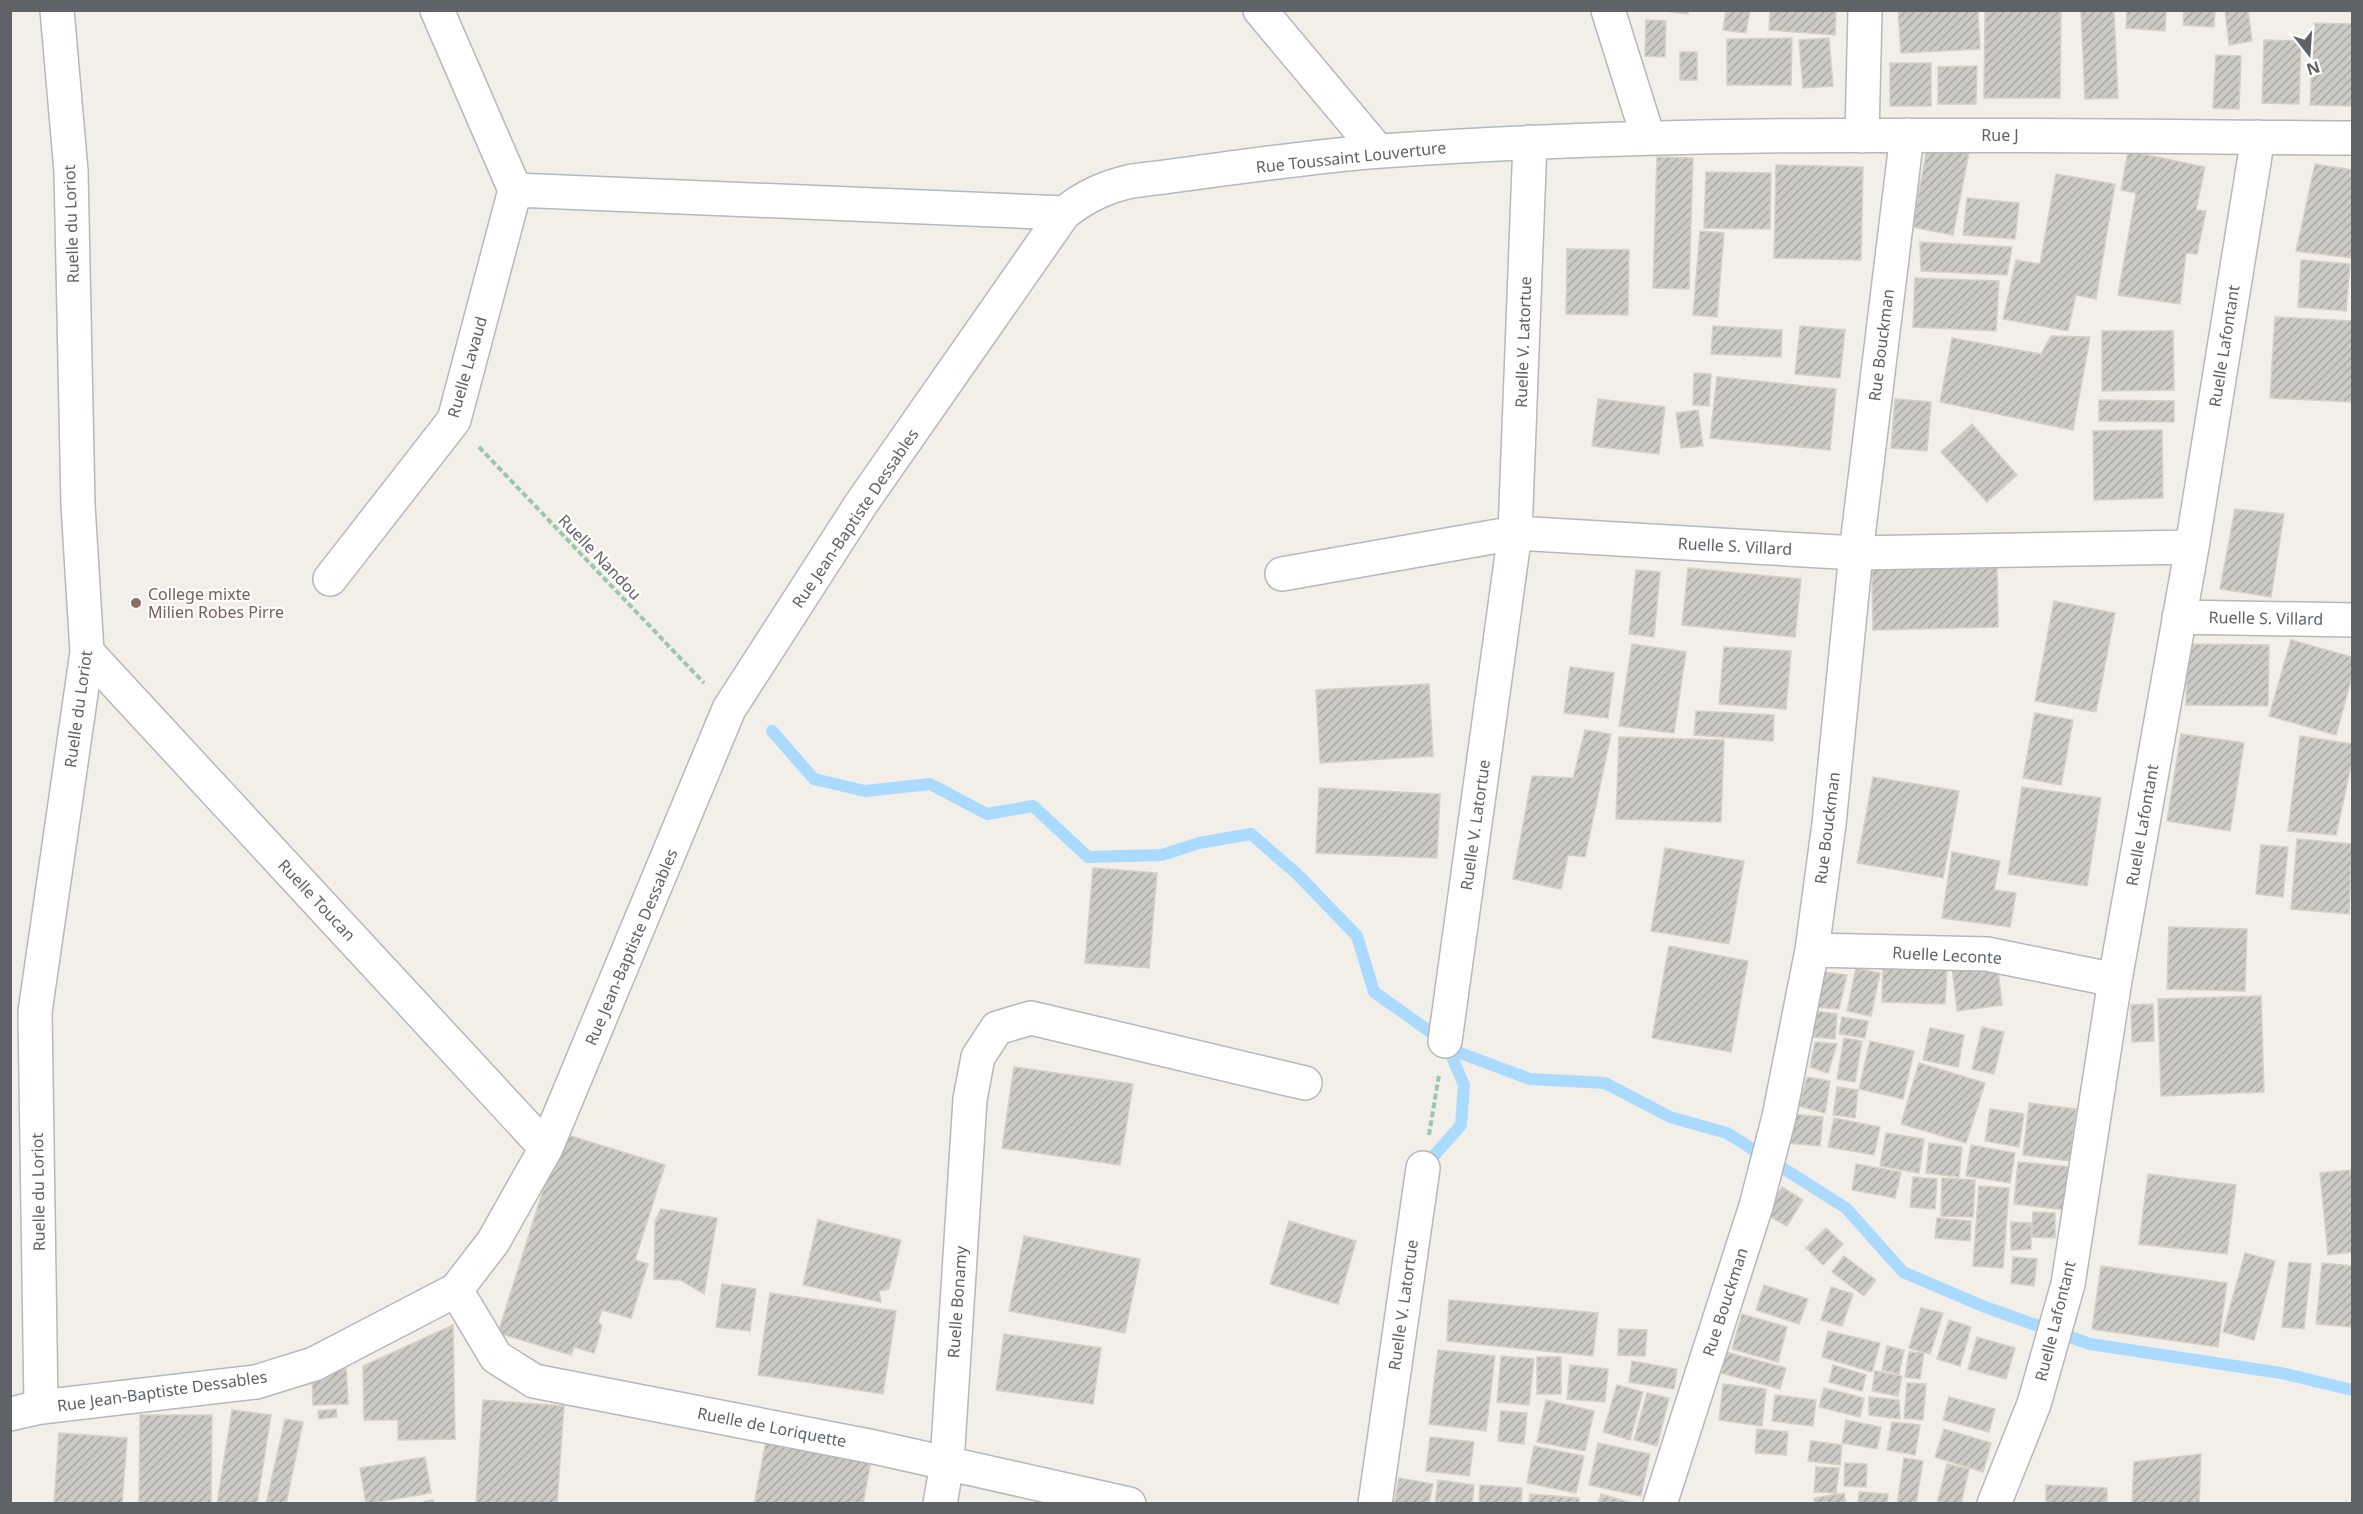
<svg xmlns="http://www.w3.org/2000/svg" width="2363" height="1514" font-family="'Noto Sans',sans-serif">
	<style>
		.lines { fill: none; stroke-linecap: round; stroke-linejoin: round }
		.stream { stroke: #aadaff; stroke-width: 12 }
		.building { fill: url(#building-hatch); stroke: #d6d1c6; stroke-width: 1.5 }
		.minor-casing { stroke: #b5b8bc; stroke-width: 36 }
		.path { stroke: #9cc7a9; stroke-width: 4; stroke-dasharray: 6 3; stroke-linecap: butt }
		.minor { stroke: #fff; stroke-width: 33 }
		.education-dot { fill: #8d6e63; stroke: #fff; stroke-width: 2 }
		.labels { text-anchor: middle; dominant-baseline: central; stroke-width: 4.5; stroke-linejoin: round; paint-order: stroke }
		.street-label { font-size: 16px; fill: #5f6368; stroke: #fff }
		.education-label { font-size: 16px; fill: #785e54; stroke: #fff; text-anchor: start }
	</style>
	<defs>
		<pattern id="building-hatch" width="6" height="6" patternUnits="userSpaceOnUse" patternTransform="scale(1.5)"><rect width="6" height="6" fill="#cccac5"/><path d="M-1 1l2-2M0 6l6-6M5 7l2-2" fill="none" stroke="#a9a8a4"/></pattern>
	</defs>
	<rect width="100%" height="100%" fill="#f1efe8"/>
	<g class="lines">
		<path class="stream" d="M772 731 814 779 865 791 930 784 987 814 1033 806 1088 857 1162 855 1199 843 1251 834 1297 874 1357 936 1374 992 1460 1053 1530 1079 1605 1083 1670 1117 1727 1133 1846 1208 1903 1272 1985 1307 2090 1344 2281 1373 2352 1390
			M1424 1167 1461 1125 1464 1085 1446 1043"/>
	</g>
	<path class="building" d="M1657 10H1688V14Z
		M1726 10H1750L1746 33 1723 30Z
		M1770 10H1836L1835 35 1769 30Z
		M1898 10H1978L1980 49 1901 53Z
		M1985 10H2061L2060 98H1984Z
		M2081 10H2114L2118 98 2085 99Z
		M2127 10H2166L2165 31 2126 28Z
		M2184 10H2215L2214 27 2183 25Z
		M2225 10H2248L2252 41 2229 45Z
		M1646 20 1666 21 1665 57 1645 56Z
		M2314 23 2352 24V106L2310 105Z
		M1792 38 1791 85H1727V39Z
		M1829 38 1833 86 1803 88 1799 40Z
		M2264 40 2301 41 2299 104 2262 103Z
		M1680 52H1697V80H1680Z
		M2216 55 2241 56 2239 109 2213 108Z
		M1890 63H1931V106H1890Z
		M1977 66 1976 104H1938V67Z
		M1928 144 1969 152 1953 235 1912 227Z
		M2128 151 2205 167 2196 210 2206 211 2197 254 2186 253 2180 304 2118 295 2136 193 2121 190Z
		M1657 157 1693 158 1689 289 1653 288Z
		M2315 164 2352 170V258L2296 251Z
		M1776 165 1863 167 1861 260 1774 258Z
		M1706 172 1771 173 1770 229 1704 228Z
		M2056 174 2115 184 2096 299 2076 295 2068 331 2003 319 2016 260 2040 264Z
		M1967 198 2019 203 2015 239 1963 235Z
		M1700 231 1724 233 1717 317 1693 315Z
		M1920 242 2012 247 2007 275 1921 271Z
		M1567 249 1629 250 1628 315 1566 314Z
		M2301 260 2350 264 2346 311 2298 307Z
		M1915 278 1999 281 1996 331 1913 327Z
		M2275 317 2352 321V402L2270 398Z
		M1713 326 1782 330 1781 357 1711 354Z
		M1800 326 1845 330 1840 378 1795 374Z
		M2102 331H2173L2174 390 2102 391Z
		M2051 336 2090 337 2073 430 1940 402 1952 338 2041 354Z
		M1694 373 1711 374 1709 406 1693 405Z
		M1717 377 1836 389 1830 450 1710 438Z
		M1598 399 1665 407 1659 454 1592 446Z
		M1895 399 1931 402 1927 451 1891 448Z
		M2099 400 2174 401V422L2099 421Z
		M1698 410 1703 446 1681 448 1676 413Z
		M1972 424 2017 475 1987 502 1941 452Z
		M2162 430 2163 498 2094 500 2093 431Z
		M2235 509 2284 514 2271 597 2220 589Z
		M1997 566 1998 627 1873 630 1872 569Z
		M1688 568 1801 579 1795 637 1682 625Z
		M1636 570 1660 572 1654 637 1629 634Z
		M2054 601 2115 613 2096 712 2035 701Z
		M2291 640 2352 657V677L2336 735 2269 716Z
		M1632 644 1686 652 1674 733 1619 726Z
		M2187 644 2269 645 2268 706 2186 705Z
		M1724 647 1791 651 1786 709 1719 704Z
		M1570 667 1614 673 1608 718 1564 713Z
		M1429 684 1433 756 1320 763 1316 690Z
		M1696 711 1774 715 1773 741 1694 735Z
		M2035 713 2073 720 2061 785 2023 778Z
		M1585 730 1611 734 1585 857 1568 855 1561 889 1513 879 1532 776 1573 778Z
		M2181 734 2244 743 2230 831 2167 821Z
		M2300 736 2352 744V761L2336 835 2288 831Z
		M1619 737 1724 740 1721 822 1616 819Z
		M1873 777 1959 791 1943 878 1857 863Z
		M2022 787 2101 798 2087 886 2008 874Z
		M1319 788 1440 794 1437 858 1316 853Z
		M2297 839 2352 844 2349 914 2291 909Z
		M2261 845 2288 847 2283 897 2256 894Z
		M1665 848 1744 861 1729 944 1651 931Z
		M1952 852 2000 861 1994 890 2016 893 2010 927 1942 918Z
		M1093 868 1157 873 1149 968 1085 963Z
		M2169 927 2247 929 2245 991 2167 989Z
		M1669 946 1748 961 1731 1052 1652 1038Z
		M1997 962 2002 1005 1957 1011 1952 967Z
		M1883 967 1947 969 1945 1004 1882 1002Z
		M1856 968 1880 973 1871 1016 1847 1011Z
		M1824 972 1847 975 1839 1009 1815 1007Z
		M2261 996 2264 1092 2161 1096 2158 999Z
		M2153 1004 2154 1041 2132 1042 2131 1005Z
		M1816 1011 1837 1014 1835 1039 1813 1037Z
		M1842 1017 1868 1021 1865 1038 1839 1034Z
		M1982 1027 2004 1032 1994 1074 1972 1069Z
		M1930 1028 1964 1035 1958 1067 1923 1060Z
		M1844 1038 1862 1041 1855 1082 1837 1079Z
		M1870 1041 1914 1051 1903 1099 1859 1089Z
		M1815 1042 1837 1044 1828 1073 1810 1067Z
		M1919 1063 1985 1083 1966 1143 1901 1124Z
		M1014 1067 1133 1084 1120 1165 1002 1148Z
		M1807 1077 1830 1081 1825 1113 1799 1106Z
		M1837 1087 1858 1090 1855 1118 1833 1115Z
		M2029 1103 2076 1109 2070 1161 2023 1155Z
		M1990 1109 2024 1114 2019 1147 1985 1141Z
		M1791 1114 1823 1117 1820 1146 1787 1143Z
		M1834 1118 1880 1127 1874 1155 1828 1147Z
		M561 1133 665 1165 635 1260 648 1264 631 1318 602 1310 598 1322 602 1326 594 1353 574 1347 571 1355 498 1333Z
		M1886 1133 1924 1139 1919 1173 1880 1166Z
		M1929 1143 1962 1147 1959 1177 1926 1173Z
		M1971 1145 2015 1153 2010 1183 1966 1176Z
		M2018 1162 2070 1167 2066 1210 2014 1204Z
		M1856 1164 1901 1172 1895 1198 1852 1190Z
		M2352 1170V1252L2328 1255 2320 1173Z
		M2148 1174 2236 1185 2227 1254 2139 1244Z
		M1913 1177 1937 1179 1935 1209 1910 1207Z
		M1942 1178 1975 1180 1973 1217 1941 1216Z
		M1979 1186 2009 1188 2003 1268 1973 1266Z
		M1782 1187 1803 1200 1787 1226 1765 1214Z
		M661 1209 717 1218 704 1294 681 1280 654 1279 655 1221Z
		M2033 1212 2055 1213V1238L2032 1237Z
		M1937 1218 1971 1221 1970 1241 1935 1238Z
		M818 1220 901 1240 889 1289 879 1291 881 1302 803 1285Z
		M1289 1221 1356 1241 1338 1304 1270 1284Z
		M2011 1222 2031 1223V1249L2011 1250Z
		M1826 1228 1843 1244 1823 1265 1806 1248Z
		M1024 1236 1140 1259 1125 1333 1009 1311Z
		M2245 1253 2275 1261 2254 1340 2223 1332Z
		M1844 1256 1876 1280 1864 1296 1832 1272Z
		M2013 1257 2037 1259 2034 1286 2011 1283Z
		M2289 1262 2311 1264 2304 1329 2282 1327Z
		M2322 1263 2352 1266V1327L2316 1324Z
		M2101 1266 2227 1283 2218 1347 2092 1329Z
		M722 1284 756 1289 750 1331 716 1327Z
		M1764 1285 1808 1299 1799 1324 1756 1310Z
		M1831 1287 1853 1294 1842 1326 1821 1320Z
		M770 1293 896 1311 883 1394 758 1375Z
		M1449 1300 1598 1313 1593 1356 1447 1341Z
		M1921 1308 1943 1313 1930 1354 1909 1348Z
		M1742 1314 1787 1327 1778 1362 1732 1349Z
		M1949 1320 1971 1327 1960 1366 1937 1359Z
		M453 1325 455 1439 398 1440V1420H364L363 1366Z
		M1619 1329 1647 1330 1645 1356 1618 1355Z
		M1828 1331 1880 1343 1872 1372 1822 1357Z
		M1004 1334 1101 1348 1093 1404 996 1390Z
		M1977 1337 2015 1348 2006 1379 1968 1369Z
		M1887 1346 1904 1350 1899 1374 1882 1370Z
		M1438 1350 1495 1356 1486 1431 1429 1424Z
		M1726 1352 1786 1368 1780 1389 1721 1373Z
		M1909 1352 1924 1353 1920 1379 1905 1377Z
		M1501 1356 1534 1359 1529 1405 1497 1402Z
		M1537 1357H1561V1394H1537Z
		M346 1361 348 1404 313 1405 312 1377Z
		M1632 1361 1677 1369 1674 1389 1629 1382Z
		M1570 1365 1608 1369 1605 1402 1567 1399Z
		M1833 1365 1866 1375 1862 1391 1829 1382Z
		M1875 1371 1902 1376 1898 1396 1872 1391Z
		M1907 1383 1926 1384 1923 1420 1904 1418Z
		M1723 1384 1766 1389 1762 1426 1719 1420Z
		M1617 1385 1643 1392 1630 1440 1603 1432Z
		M1824 1388 1864 1398 1860 1417 1819 1407Z
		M1647 1393 1669 1398 1657 1446 1634 1440Z
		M1775 1395 1816 1400 1813 1426 1772 1421Z
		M1869 1397 1899 1400 1900 1419 1869 1415Z
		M1949 1397 1995 1409 1989 1432 1943 1420Z
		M483 1400 564 1406 557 1504H476Z
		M1546 1400 1594 1411 1585 1451 1537 1442Z
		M336 1409 337 1417 319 1419 318 1411Z
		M232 1410 271 1415 257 1504H217Z
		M1501 1411 1527 1413 1524 1444 1498 1441Z
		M140 1415H212L211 1504H139Z
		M285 1419 303 1422 286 1504H266Z
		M1846 1420 1881 1427 1877 1449 1842 1443Z
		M1892 1422 1920 1425 1915 1455 1887 1450Z
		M1757 1429 1788 1432 1786 1455 1755 1453Z
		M1944 1429 1991 1443 1983 1472 1935 1457Z
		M59 1433 127 1438 122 1504H54Z
		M767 1436 872 1455 863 1504H754Z
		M1430 1437 1474 1442 1469 1476 1426 1471Z
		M1811 1441 1842 1445 1840 1465 1808 1461Z
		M1598 1443 1650 1454 1641 1496 1589 1485Z
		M1534 1446 1584 1456 1576 1493 1527 1483Z
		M2201 1454 2199 1504H2132L2134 1462Z
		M425 1457 431 1493 366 1504 360 1468Z
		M1904 1458 1923 1461 1916 1504H1897Z
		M1845 1463 1867 1464 1866 1487 1844 1486Z
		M1947 1464 1969 1469 1961 1504H1937Z
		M1816 1467 1839 1468 1836 1493 1814 1492Z
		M1399 1478 1433 1484 1429 1504H1394Z
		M1438 1480 1474 1485 1472 1504H1435Z
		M1480 1485 1522 1488 1521 1504H1479Z
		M2046 1485 2107 1488V1504H2046Z
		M1859 1492 1888 1494 1887 1504H1858Z
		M1844 1493 1846 1504H1815L1814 1498Z
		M1530 1494 1579 1498V1504H1529Z
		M1601 1494 1635 1504H1598Z
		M433 1500 434 1504H415Z"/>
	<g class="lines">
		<g class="minor-casing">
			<path id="minor" d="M437 10 515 190
				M1260 10 1378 151
				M1608 10 1648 137
				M1862 136 1865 10
				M515 190 1064 213
				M1282 574 1515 533 1856 553 2192 547
				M330 579 454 420 515 190
				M2179 617 2352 620
				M87 652 546 1148
				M1812 950 1987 954 2115 980
				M1445 1041 1515 533 1530 142
				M456 1290 496 1357 534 1381 874 1447 1129 1504
				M41 1407 35 1012 87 652 78 505 71 171 57 10
				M10 1414 41 1407 256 1382 314 1364 456 1290 493 1242 546 1148 729 709 861 504 1064 213C1086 196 1105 187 1132 181 1215 171 1299 157 1382 151 1705 128 2029 136 2352 138
				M940 1504 947 1463 970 1099 978 1057 997 1028 1031 1018 1305 1083
				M1375 1504 1423 1168
				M1660 1504 1756 1206 1779 1117 1812 950 1829 824 1856 553 1907 135
				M1994 1504 2034 1404 2068 1284 2115 980 2192 547 2258 137"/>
		</g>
		<path class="path" d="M479 447 704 683
			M1429 1135 1439 1075"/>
		<use href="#minor" class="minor"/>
	</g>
	<circle class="education-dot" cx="136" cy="603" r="6"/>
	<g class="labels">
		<g class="street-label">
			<text x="2000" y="135">Rue J</text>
			<text transform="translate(1351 157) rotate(-6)">Rue Toussaint Louverture</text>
			<text transform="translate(71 224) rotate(-92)">Ruelle du Loriot</text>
			<text transform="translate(1523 342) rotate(-88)">Ruelle V. Latortue</text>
			<text transform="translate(1881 345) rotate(-83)">Rue Bouckman</text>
			<text transform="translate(2224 346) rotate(-81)">Ruelle Lafontant</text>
			<text transform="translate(467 367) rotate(-74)">Ruelle Lavaud</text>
			<text transform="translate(855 518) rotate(-56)">Rue Jean-Baptiste Dessables</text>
			<text transform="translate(1735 546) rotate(3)">Ruelle S. Villard</text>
			<text transform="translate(600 557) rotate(46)">Ruelle Nandou</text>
			<text transform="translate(2266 618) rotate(1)">Ruelle S. Villard</text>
			<text transform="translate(78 709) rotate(-82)">Ruelle du Loriot</text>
			<text transform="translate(1475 825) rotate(-82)">Ruelle V. Latortue</text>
			<text transform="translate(2142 825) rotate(-80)">Ruelle Lafontant</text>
			<text transform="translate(1827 828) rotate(-83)">Rue Bouckman</text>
			<text transform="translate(317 900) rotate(47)">Ruelle Toucan</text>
			<text transform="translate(631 947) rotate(-67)">Rue Jean-Baptiste Dessables</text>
			<text transform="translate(1947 955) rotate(3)">Ruelle Leconte</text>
			<text transform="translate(38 1192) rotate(-91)">Ruelle du Loriot</text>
			<text transform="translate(957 1302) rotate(-86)">Ruelle Bonamy</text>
			<text transform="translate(1725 1302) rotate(-72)">Rue Bouckman</text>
			<text transform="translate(1403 1305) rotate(-82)">Ruelle V. Latortue</text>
			<text transform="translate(2055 1321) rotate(-76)">Ruelle Lafontant</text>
			<text transform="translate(162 1391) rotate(-8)">Rue Jean-Baptiste Dessables</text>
			<text transform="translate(772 1427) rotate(11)">Ruelle de Loriquette</text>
		</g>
		<g class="education-label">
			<text x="148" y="594">College mixte<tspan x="148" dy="18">Milien Robes Pirre</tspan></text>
		</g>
	</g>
	<rect width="2363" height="1514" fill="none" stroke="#5f6368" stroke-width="24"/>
	<g transform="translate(2309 54) rotate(163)" stroke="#ffffff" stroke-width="4.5" paint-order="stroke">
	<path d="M0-4.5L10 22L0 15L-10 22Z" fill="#5f6368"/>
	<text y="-9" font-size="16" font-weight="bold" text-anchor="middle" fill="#5f6368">N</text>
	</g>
</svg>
